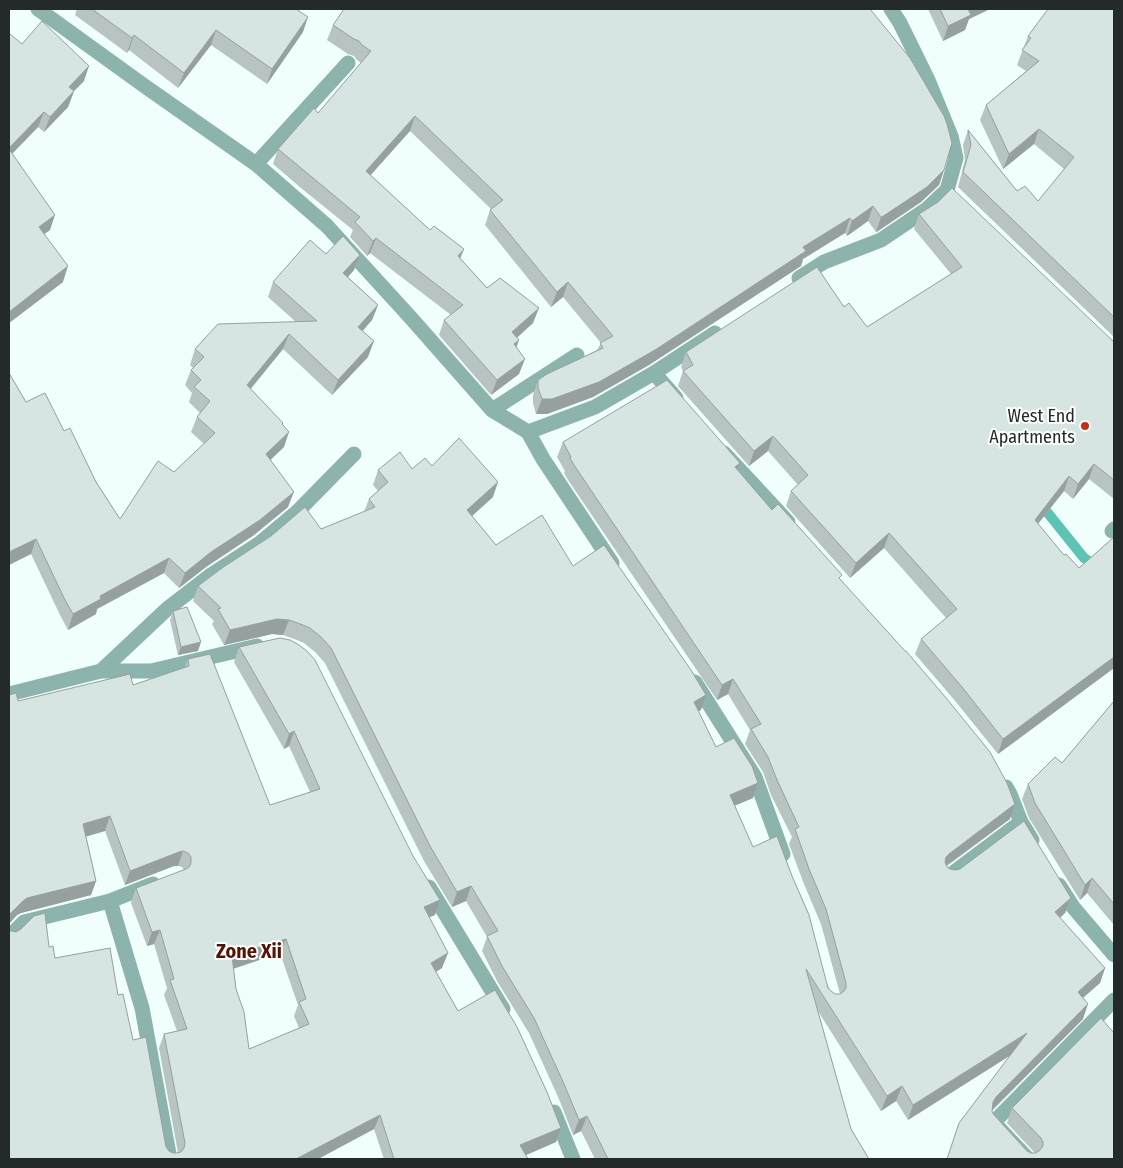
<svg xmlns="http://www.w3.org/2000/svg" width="1123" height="1168" font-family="'Fira Sans Condensed',sans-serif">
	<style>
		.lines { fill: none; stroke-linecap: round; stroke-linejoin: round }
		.stream { stroke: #5dc3b5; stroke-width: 10 }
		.minor { stroke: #8cb4ad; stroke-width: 15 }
		.wall { fill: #b8c4c2; fill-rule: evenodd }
		.shaded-wall { fill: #96a09e }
		.building { fill: #d6e4e2; stroke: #96a09e; fill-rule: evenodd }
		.poi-dot { fill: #be3315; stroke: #fff; stroke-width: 2 }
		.labels { text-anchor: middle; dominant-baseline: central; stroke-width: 4; stroke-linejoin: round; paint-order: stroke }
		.poi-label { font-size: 18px; fill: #242a29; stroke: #fff; text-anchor: end }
		.quarter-label { font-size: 20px; font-weight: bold; fill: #551306; stroke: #fff }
	</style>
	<rect width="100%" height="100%" fill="#f0fffc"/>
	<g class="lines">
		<path class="stream" d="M1039 502 1084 558 1114 577"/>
		<path class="minor" d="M38 9 146 87 256 164 327 226 411 318 492 410 528 432 543 459 612 563
			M256 164 348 63
			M799 278 824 262 881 240 927 209 947 190 956 158 951 136 928 80 900 23 891 9
			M654 373 676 398
			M492 410 577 355
			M528 432 595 407 654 373 715 333
			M724 453 788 522
			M1112 531 1114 529
			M101 671 167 609 211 575 260 543 297 512 354 454
			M695 682 755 777 783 854
			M9 694 101 671H151L257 646
			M1006 787 1010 794 1021 822 1032 840
			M949 876 1021 822
			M1059 885 1073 907 1114 955
			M429 887 503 1009
			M110 901 142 1008 170 1159
			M9 937 24 922 110 901 153 884
			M554 1112 573 1159
			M1028 1159 996 1125 997 1119 1114 1000"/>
	</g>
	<path class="wall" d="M77 9H296L303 32 267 84 211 45 178 88 129 50 127 53 75 15Z
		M928 9H990L969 19 965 30 943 41Z
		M1114 9V337L958 187 965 160 963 145 968 130 1017 191 1038 201 1064 169 1034 144 1003 169 980 120 986 105 1026 71 1017 65 1028 36Z
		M333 25 944 170 939 185 921 202 877 232H876L868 221 847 236 845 233 803 259 801 266 649 365 593 397 547 414H536L533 403V395L538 380 597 350 601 343 563 297 551 307 485 225 490 210 491 209 410 131 370 175 460 258 487 288 533 323 517 338 516 347 519 374 491 395 439 335 444 320 451 315 370 253 367 256 350 237 353 230 301 188 273 164 278 149 318 113 361 63 357 60 354 56 348 54 327 40Z
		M9 35 22 44 84 81 74 91 68 107 44 132 38 127 12 154 50 230 44 234 63 282 9 323Z
		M919 214 1114 342V499L1089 479 1073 499 1064 491 1038 524 1064 555 1079 568 1114 537V668L998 754 956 702 915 654 921 639 946 618 884 548 850 578 786 506 791 491 798 485 768 451 749 466 678 386 683 371 681 367 686 352 844 307 867 327 951 274 914 229Z
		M326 254 360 255 354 270 348 277 378 305 372 320 363 331 368 357 332 395 283 349 251 389 283 424 284 447 271 459 288 507 254 535 206 567 179 588 164 573 97 609 96 614 68 630 60 615 31 554 9 565V373L26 402 64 431 120 519 174 472 204 444 191 432 197 417 200 413 189 402 192 393 185 385 191 370 193 368 190 365 195 349 296 322 268 297 273 282Z
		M563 442 740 463 737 469 772 510 840 579 1010 819 947 866V867L950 869 1071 898 1065 913 1060 918 1105 968 1100 983 1083 998V1019L993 1110 992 1112 995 1116 1027 1151 1031 1153H1035L1007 1123 1012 1108 1114 1159H947L959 1123 1011 1055 908 1120 896 1101 881 1111 818 1011 851 1129 869 1159H595L581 1131 573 1135 559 1099 529 1033 497 981 482 951 487 937 466 901 452 907 424 861 325 663 315 652 304 643 297 640 283 635 272 634 224 645 212 624 214 621 193 601 198 586 321 529 364 512 369 499 378 491 373 485 378 470 412 469 432 466 493 497 472 516 496 545 573 566 701 710 698 711 716 747 753 798 734 806 753 847 831 991 835 994H840L821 924 804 884 789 844 792 837 771 795 763 772 745 744 750 730 728 694 717 700 568 480 564 473 565 471 557 457Z
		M173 611 198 651 178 655 170 620Z
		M239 647 435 915 429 917 442 968 436 972 458 1011 561 1128 556 1142 526 1155 528 1159H384L374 1129 318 1159H9L11 931 49 947 55 958 118 995 133 1040 166 1147 169 1151 173 1153H178L159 1048 164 1034 177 1031 164 995 167 988 154 944 147 946 131 903 136 888 184 870 182 867 178 866H174L125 885 105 831 86 836 96 881 91 895 21 913 17 915 9 924V695L18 701 133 685 185 667 188 659 270 805 310 792 289 746 284 749 234 662ZM280 953 298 1005 294 1016 299 1028 249 1049 236 989 233 969Z
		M1114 701V925L1087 893 1080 900 1029 818 1022 799 1028 784 1062 763Z"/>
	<path class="shaded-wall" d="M967 9H990L969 19 965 30 943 41 948 26Z
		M308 17 303 32 267 84 272 69Z
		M216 30 211 45 178 88 184 73Z
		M134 35 129 50 127 53 132 38Z
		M89 66 84 81 74 91 68 107 44 132 50 117 69 87Z
		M44 112 38 127 9 157V148Z
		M415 116 410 131 361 186 366 171Z
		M1039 129 1034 144 1003 169 1009 154Z
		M944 170 939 185 921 202 876 232 881 217Z
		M873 206 868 221 847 236 852 221Z
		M55 215 50 230 33 242 39 227Z
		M850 218 845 233 803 259 801 266 649 365 593 397 547 414H536L542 399 803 247Z
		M376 238 370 253 367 256 373 241Z
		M464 249 458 264V256Z
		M360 255 354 270 338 288 343 273Z
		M68 266 63 282 9 323V312Z
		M568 282 563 297 551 307 557 292Z
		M378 305 372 320 352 342 358 327Z
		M539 308 533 323 506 347 512 332Z
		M289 334 283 349 241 400 247 385Z
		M519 340 514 355V344Z
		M374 341 368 357 332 395 338 380Z
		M525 359 519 374 491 395 497 380Z
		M289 432 284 447 261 469 266 454Z
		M773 436 768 451 749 466 754 451Z
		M740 463 734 478 735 467Z
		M1094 464 1089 479 1073 499 1078 484Z
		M1069 476 1064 491 1029 535 1035 520Z
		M498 482 493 497 462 525 467 510Z
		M294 492 288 507 254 535 206 567 179 588 185 573 211 552Z
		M889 533 884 548 850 578 856 563Z
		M36 539 31 554 9 565V552Z
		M169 558 164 573 97 609 96 614 68 630 73 614 100 596Z
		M277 619 289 620 283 635 272 634 224 645 230 630Z
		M201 642 198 651 178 655 181 647Z
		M1114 657V668L998 754 1003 739Z
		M733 679 728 694 717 700 722 685Z
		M706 695 701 710 688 717 694 702Z
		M294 731 289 746 284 749 289 734Z
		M758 783 753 798 724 810 730 795Z
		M1015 804 1010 819 943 868 946 857 949 854Z
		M110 816 105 831 78 839 83 824Z
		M183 851 178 866H174L125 885 130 871 179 852Z
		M1092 878 1087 893 1080 900 1085 885Z
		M96 881 91 895 21 913 17 915 9 924V915L23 901 27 898Z
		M471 886 466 901 452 907 457 892Z
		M1071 898 1065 913 1049 927 1055 912Z
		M440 900 435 915 418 922 424 907Z
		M160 930 154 944 147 946 152 932Z
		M286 939 280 953 226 971 232 956Z
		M448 953 442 968 425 978 431 963Z
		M1105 968 1100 983 1072 1007 1078 992Z
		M1088 1004 1083 1019 990 1112 993 1102 996 1097Z
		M1027 1033 1022 1048 908 1120 913 1105Z
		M902 1086 896 1101 881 1111 887 1096Z
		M380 1115 374 1129 318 1159H296Z
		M587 1116 581 1131 573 1135 579 1120Z
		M561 1128 556 1142 517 1159 520 1145Z"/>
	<path class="building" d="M92 9H296L308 17 272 69 216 30 184 73 134 35 132 38Z
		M344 9H870L910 58 944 116 947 124 952 143 944 170 927 187 882 217H881L873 206 852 221 850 218 803 247 806 251 655 350 599 382 552 399H542L538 388V380L547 374 603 348 600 343 613 336 568 282 557 292 490 210 503 200 415 116 366 171 430 230 434 226 464 249 458 256 487 288 500 278 539 308 512 332 519 340 514 344 525 359 497 380 444 320 463 305 376 238 373 241 355 222 360 217 307 173 278 149 314 108 318 113 371 51 362 45 359 41 354 39 333 25Z
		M940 9H968L971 15 948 26Z
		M1048 9H1114V317L963 172 971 145 968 130 1017 191 1025 186 1038 201 1074 157 1039 129 1009 154 986 105 1039 61 1022 50 1031 38 1028 36Z
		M42 21 89 66 69 87 74 91 50 117 44 112 9 148V35L10 34 22 44Z
		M9 149 55 215 39 227 68 266 9 312Z
		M952 188 1114 342V480L1094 464 1078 484 1069 476 1035 520 1064 555 1066 554 1079 568 1114 537V657L1003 739 962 687 921 639 957 609 889 533 856 563 791 491 808 475 773 436 754 451 683 371 693 365 686 352 817 267 844 307 849 303 867 327 962 267 919 214 938 202Z
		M343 236 360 255 343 273 378 305 358 327 374 341 338 380 289 334 247 385 283 423 282 424 289 432 266 454 294 492 260 520 211 552 185 573 169 558 100 596 101 599 73 614 65 600 36 539 9 552V373L26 402 45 393 64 431 70 428 96 482 120 519 158 461 174 472 215 433 197 417 210 401 194 387 201 380 191 370 204 357 195 349 218 324 317 321 273 282 310 240 326 254Z
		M667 380 740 463 735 467 772 510 778 504 826 557 842 575 839 578 905 651H906L947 699 990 752 1007 783 1015 804 949 854 946 857 945 862 947 867 950 869 955 870 960 869 1024 821 1071 898 1055 912 1105 968 1078 992 1088 1004 996 1097 993 1102 992 1112 995 1116 1027 1151 1031 1153H1035L1039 1151 1043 1146V1142L1041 1138 1012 1108 1101 1018 1114 1033V1159H947L959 1123 1027 1033 913 1105 902 1086 887 1096 806 969 851 1129 869 1159H608L587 1116 579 1120 564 1084 534 1018 502 966 487 936 498 931 471 886 457 892 430 846 331 648 321 637 310 628 303 625 289 620 277 619 230 630 218 609 221 608 198 586 222 568 271 536 305 507 321 529 375 507 369 499 388 482 378 470 400 452 412 469 425 458 432 466 459 438 498 482 467 510 496 545 542 515 573 566 604 545 691 670 706 695 694 702 716 747 734 738 752 766 758 783 730 795 753 847 777 836 792 876 809 915 828 988 831 991 835 994H840L844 991 846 988V983L826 909 809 869 795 829 799 827 777 780 768 757 751 729 761 724 733 679 722 685 574 465 570 458 571 457 563 442Z
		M187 607 201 642 181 647 173 611Z
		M280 638 290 640 299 645 307 651 315 660 413 856 440 900 424 907 448 953 431 963 458 1011 495 990 517 1027 547 1092 561 1128 520 1145 528 1159H394L380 1115 296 1159H9V930L11 931 16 932 21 929 34 916 45 913 49 947 53 946 55 958 110 948 118 995 123 994 133 1040 146 1037 166 1147 169 1151 173 1153H177L181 1152 184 1148 185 1143 164 1034 187 1029 170 980 174 979 160 930 152 932 136 888 186 869 190 866 191 862V857L188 853 183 851 179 852 130 871 110 816 83 824 96 881 27 898 23 901 9 915V695L16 693 18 701 130 674 133 685 189 666 188 659 210 654 270 805 320 789 294 731 289 734 239 647ZM286 939 306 999 299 1002 309 1024 249 1049 244 1012 236 989 232 956Z
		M1114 701V904L1092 878 1085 885 1035 803 1028 784 1055 757 1062 763Z"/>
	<circle class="poi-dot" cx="1085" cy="426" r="5"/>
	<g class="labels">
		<g class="poi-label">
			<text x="1075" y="416">West End<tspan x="1075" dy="21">Apartments</tspan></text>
		</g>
		<g class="quarter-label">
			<text x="249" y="951">Zone Xii</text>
		</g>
	</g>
	<rect width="1123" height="1168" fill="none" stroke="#242a29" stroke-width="20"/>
</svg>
